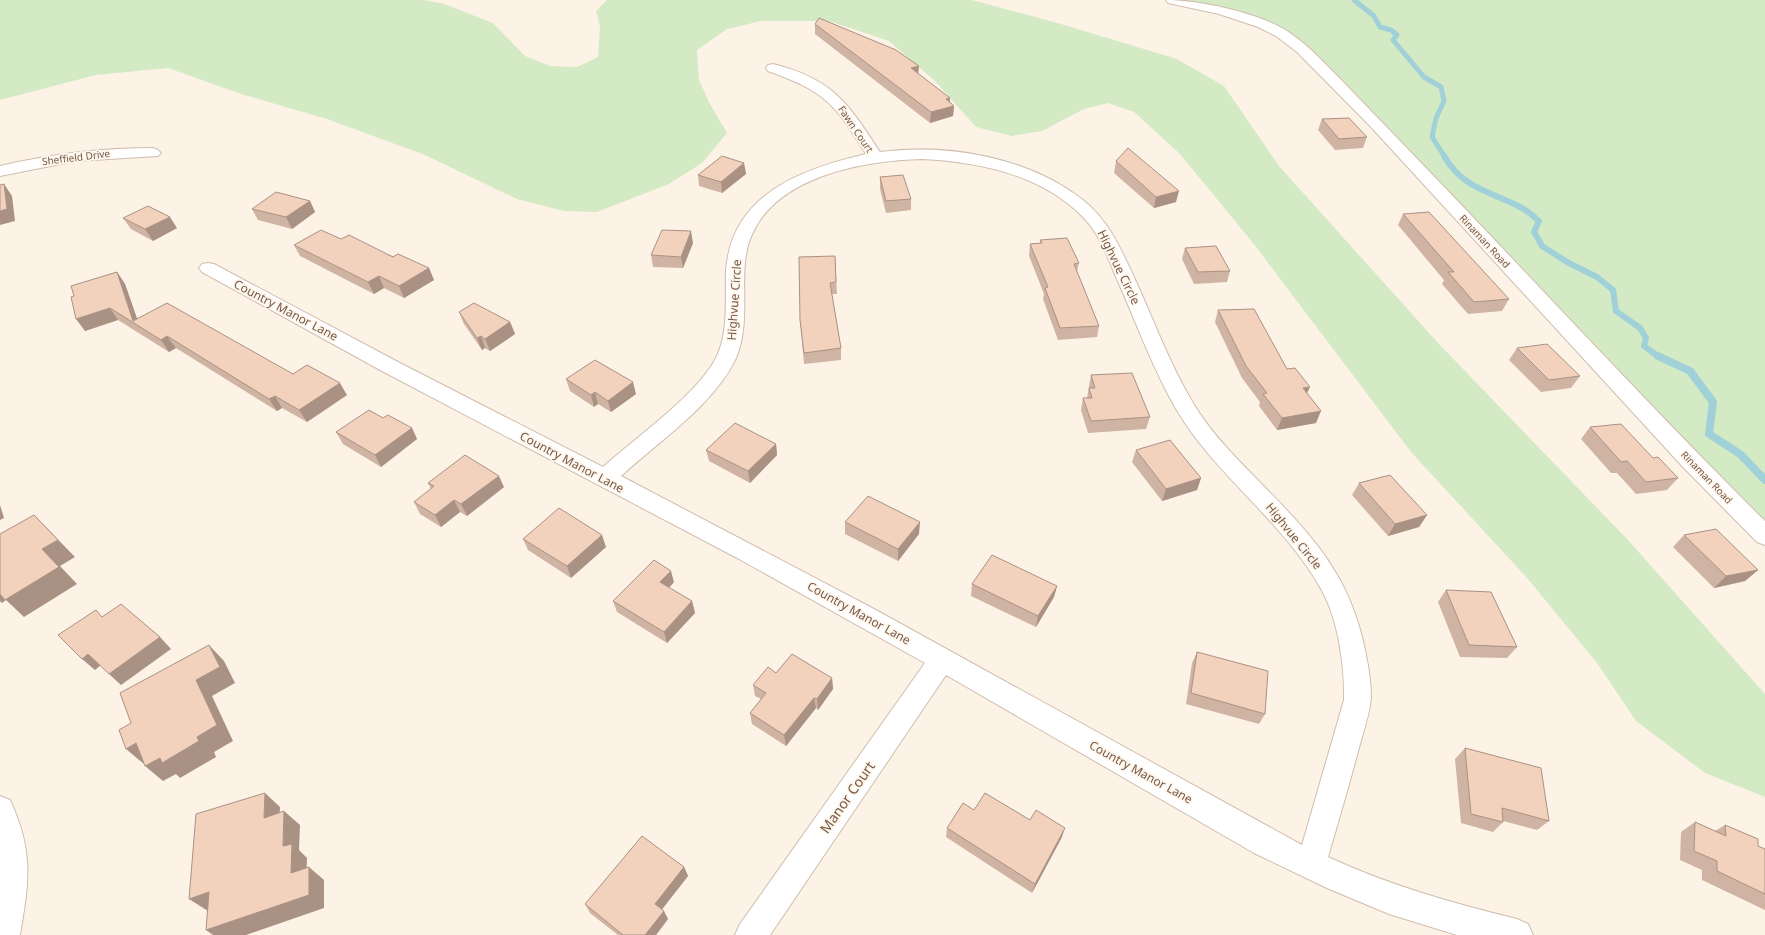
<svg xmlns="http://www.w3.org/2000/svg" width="1765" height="935" font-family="'Noto Sans',sans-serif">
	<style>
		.green { fill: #d4eac4 }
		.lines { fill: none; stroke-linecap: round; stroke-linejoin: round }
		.stream-far2 { stroke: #a0d1d8; stroke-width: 5 }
		.stream-far1 { stroke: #a0d1d8; stroke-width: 6 }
		.stream { stroke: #a0d1d8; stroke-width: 8 }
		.minor-casing { stroke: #d0bdae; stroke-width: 2 }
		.minor { fill: #fff; fill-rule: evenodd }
		.wall { fill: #d0b4a3 }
		.shaded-wall { fill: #a99284 }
		.building { fill: #f2d1bd; stroke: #a99284 }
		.labels { text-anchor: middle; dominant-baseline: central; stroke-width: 3.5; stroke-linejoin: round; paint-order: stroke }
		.far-street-label { font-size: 10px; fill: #76594a; stroke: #fff7ec }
		.street-label { font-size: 12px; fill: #76594a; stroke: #fff7ec }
		.near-street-label { font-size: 14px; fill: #76594a; stroke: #fff7ec }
	</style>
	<rect width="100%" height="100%" fill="#fcf3e6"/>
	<path class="green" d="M0 0H424L444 4 493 23 525 56 550 66 577 67 598 57 600 26 596 11 607 0H972L1061 24 1177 59 1224 86 1279 166 1438 343 1628 540 1765 694V797L1705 773 1636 721 1597 663 1528 579 1411 452 1253 243 1180 154 1134 112 1108 103 1084 109 1042 131 1012 136 976 127 934 80 889 41 829 21H761L727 29 697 50 699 80 710 104 727 133 702 163 669 184 597 212 564 211 517 199 425 155 327 119 241 94 168 68 96 75 0 100Z
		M1172 0H1765V536L1281 33Z"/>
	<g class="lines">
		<path class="stream-far2" d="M1354 0 1374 16 1380 27 1391 30 1397 35 1393 40 1424 77 1441 87 1444 101 1436 118 1432 137 1445 157"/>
		<path class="stream-far1" d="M1444 156C1464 190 1491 191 1522 208 1528 211 1534 217 1539 221L1534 232 1542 246 1567 262 1597 277 1613 290 1616 311 1640 328 1646 338 1644 346 1659 357"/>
		<path class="stream" d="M1658 356 1690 371 1713 402 1709 434 1740 454 1765 480"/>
		<g class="minor-casing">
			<path id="minor" d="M1166 0C1199 0 1259 13 1287 31 1310 46 1328 67 1347 86 1381 121 1415 157 1449 192 1554 302 1657 414 1765 521V545L1757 542 1682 466 1371 127 1297 52 1276 36 1258 27 1219 14 1168 3Z
				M773 64C833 79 848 103 880 152 948 143 1028 157 1083 200 1108 220 1120 247 1133 275 1153 318 1169 363 1193 403 1208 428 1228 450 1248 470 1306 530 1350 569 1366 655 1369 669 1371 684 1371 698 1369 717 1362 736 1357 755 1348 789 1338 823 1328 857 1388 885 1452 903 1517 919L1528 924 1533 935H1457L1389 914 1327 888 1254 853 946 675 770 935H735L740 924 925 663 739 559 382 371 202 272 199 268 202 264 208 263 214 264 396 361 603 467C635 438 697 395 716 358 729 332 725 300 726 271 731 194 802 169 866 154 834 103 826 92 768 71L766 68 768 65ZM922 159C979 162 1040 174 1082 216 1099 233 1107 255 1116 277 1134 317 1149 359 1170 398 1208 471 1281 517 1321 589 1338 618 1345 667 1344 700L1302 845 874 609 621 476C659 441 714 405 736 358 749 328 742 293 745 262 753 180 856 161 922 159Z
				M153 148 158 150 161 153 158 156 76 161 0 176V166C51 154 101 148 153 148Z
				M0 796 10 800C34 852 29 881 20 935H0Z"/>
		</g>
		<use href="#minor" class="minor"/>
	</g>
	<path class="wall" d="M815 24 918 74 950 98V102L954 106 953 116 930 123 815 34Z
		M1322 119 1367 137 1363 148 1335 150 1318 130Z
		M1116 161 1176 202 1154 208 1114 173Z
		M744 163 746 174 722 193 699 186 698 175Z
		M880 177 911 199V210L886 213 880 189Z
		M310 201 315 212 292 229 258 220 252 209Z
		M1403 214 1509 299 1502 311 1468 314 1442 284 1444 280 1398 225Z
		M123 218 177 228 153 241 131 229Z
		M341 239 429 268 434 280 404 298 384 288 374 294 300 256 294 245Z
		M1040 240 1079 263 1077 271 1099 326 1097 337 1058 340 1043 299 1044 294 1029 256 1030 244 1040 243Z
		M693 243 683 268 653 267 651 255Z
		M1185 248 1230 271 1227 282 1194 284 1182 259Z
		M835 256 837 294H832L841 348V360L804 364 800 320Z
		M117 272 125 284 137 319 347 395 307 422 282 408 277 411 176 348 169 352 118 320 85 331 74 296Z
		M1218 310 1287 369 1307 393 1316 423 1277 430 1259 406 1260 402 1242 378 1215 322Z
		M459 312 510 322 515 334 490 351 485 348 482 350 464 324Z
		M1517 348 1580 376 1571 388 1541 392 1509 360Z
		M1091 375 1150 417 1146 429 1088 433 1081 410 1083 398H1087Z
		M566 379 636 394 611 412 598 404 594 407 570 391Z
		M1590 427 1653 458 1678 478 1667 490 1636 494 1617 473H1611L1581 439Z
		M412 428 417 439 381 467 343 444 336 432Z
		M776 444 777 455 750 483 709 461 706 450Z
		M1136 450 1201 478 1197 490 1162 501 1132 462Z
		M428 483 504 487 467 516 460 512 441 527 420 514 414 502 431 489Z
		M1359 483 1427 515 1419 527 1388 536 1352 495Z
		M845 522 919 534 898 561 845 534Z
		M1684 535 1758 570 1745 581 1714 588 1673 547Z
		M523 539 606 547 571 578 528 550Z
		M674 582 669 588 692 601 695 613 667 643 617 612 613 601Z
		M972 584 1057 586 1054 597 1036 627 971 596Z
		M1446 590 1517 647 1507 658 1460 657 1438 602Z
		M1197 652 1265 714 1259 724 1186 704 1192 663Z
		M776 673 832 678 833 689 818 710 816 708 786 746 752 724 750 713 761 699 755 696 753 685Z
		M1465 748 1549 821 1537 830 1503 821V822L1493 832 1461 823 1455 759Z
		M974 810 1030 820 1062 837 1032 893 946 837 947 828Z
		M1695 822 1715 831 1725 825 1758 846 1765 849V910L1702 880V870L1680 860 1681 832Z
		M684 867 688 876 662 909 668 919 656 935H618L590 913 585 904Z"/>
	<path class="shaded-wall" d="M919 66 918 76 911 68Z
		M950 98 949 107 954 106 953 116 930 123 931 112 946 99Z
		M744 163 746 174 722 193 721 182Z
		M4 184 12 196 15 221 0 225V211Z
		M1179 191 1176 202 1154 208 1156 197Z
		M310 201 315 212 292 229 286 217Z
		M170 217 177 228 153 241 145 229Z
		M691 231 693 243 683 268 681 257Z
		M429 268 434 280 404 298 399 286Z
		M117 272 125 284 140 327 133 321Z
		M379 276 384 288 374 294 368 282Z
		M110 308 118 320 85 331 76 319Z
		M510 322 515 334 490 351 485 339Z
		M167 336 176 348 169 352 161 340Z
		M481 336 485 348 482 350 477 338Z
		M633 382 636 394 611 412 608 401Z
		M340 383 347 395 307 422 299 410Z
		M1310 387 1305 398 1303 388Z
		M595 392 598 404 594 407 591 395Z
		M275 396 282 408 277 411 269 399Z
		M1321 411 1316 423 1277 430 1282 418Z
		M412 428 417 439 381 467 375 455Z
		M776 444 777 455 750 483 748 471Z
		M499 476 504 487 467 516 461 504Z
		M1201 478 1197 490 1162 501 1166 489Z
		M454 500 460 512 441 527 435 515Z
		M0 505 4 518 0 520Z
		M34 515 75 557 60 566 77 584 24 617 6 600 2 603 0 601V591L42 549Z
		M1427 515 1419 527 1388 536 1395 524Z
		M920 522 919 534 898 561V549Z
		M602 535 606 547 571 578 567 566Z
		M1758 570 1745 581 1714 588 1726 576Z
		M671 571 674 582 663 594 660 582Z
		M1057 586 1054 597 1036 627 1038 616Z
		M692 601 695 613 667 643 664 632Z
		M160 637 171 649 121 685 109 674Z
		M209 645 224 661 235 683 212 696 233 741 214 752 216 757 180 778 176 774 163 781 145 766 197 737 196 680Z
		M88 654 101 665 95 670 82 659Z
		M832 678 833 689 818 710 817 699Z
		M814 698 816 708 786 746 784 735Z
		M136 743 154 759 144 764 126 749Z
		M265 793 280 807 279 832 264 818Z
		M284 811 300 825 299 850 307 858 306 886 291 873 283 846Z
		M1065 828 1062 837 1032 893 1035 884Z
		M309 867 324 880V908L246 935H213L206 930Z
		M684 867 688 876 660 912 655 904Z
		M209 892 208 911 189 899Z
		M664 911 668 919 656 935H645Z"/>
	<path class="building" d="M819 18 896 50 919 66 911 68 950 98 946 99 954 106 931 112 815 24Z
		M1349 118 1367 137 1339 139 1322 119Z
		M1128 148 1179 191 1156 197 1116 161Z
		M722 156 744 163 721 182 698 175Z
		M903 175 911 199 886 201 880 177Z
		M4 184 7 209 0 211V185Z
		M276 192 310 201 286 217 252 209Z
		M148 206 170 217 145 229 123 218Z
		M1429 212 1509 299 1474 302 1448 272H1454L1403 214Z
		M321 230 341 239 349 235 393 257 398 254 429 268 399 286 379 276 368 282 294 245Z
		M662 230 691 231 681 257 651 255Z
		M1067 238 1079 263 1074 264 1099 326 1060 328 1045 288 1048 287 1030 244 1042 243 1040 240Z
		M1216 246 1230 271 1198 272 1185 248Z
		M835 256 836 282 830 283 841 348 804 353 800 320 799 257Z
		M117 272 133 321 167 303 293 374 307 365 340 383 299 410 275 396 269 399 167 336 161 340 110 308 76 319 71 297 74 296 71 286Z
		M474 303 510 322 485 339 481 336 477 338 459 312Z
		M1254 309 1287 369 1295 368 1310 387 1303 388 1321 411 1282 418 1263 394 1267 393 1246 366 1218 310Z
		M1547 344 1580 376 1549 380 1517 348Z
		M595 360 633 382 608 401 595 392 591 395 566 379Z
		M1132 373 1150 417 1091 421 1083 398H1092L1089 388H1095L1091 375Z
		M369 410 383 418 388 415 412 428 375 455 336 432Z
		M735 423 776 444 748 471 706 450Z
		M1621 424 1653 458 1658 457 1678 478 1646 482 1627 461 1621 462 1590 427Z
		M1170 440 1201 478 1166 489 1136 450Z
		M465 455 499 476 461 504 454 500 435 515 414 502 434 486 428 483Z
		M1390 475 1427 515 1395 524 1359 483Z
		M868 496 920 522 898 549 845 522Z
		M559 508 602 535 567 566 523 539Z
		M34 515 58 540 42 549 59 567 5 600 0 594V534Z
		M1716 529 1758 570 1726 576 1684 535Z
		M992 555 1057 586 1038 616 972 584Z
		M654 560 671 571 660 582 692 601 664 632 613 601Z
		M1446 590 1491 592 1517 647 1469 645Z
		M121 604 160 637 109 674 88 654 82 659 58 635 96 610 102 617Z
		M209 645 220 667 196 680 217 725 197 737 199 741 162 763 160 758 145 766 136 743 126 749 119 730 131 723 120 693Z
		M1197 652 1268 671 1265 714 1191 693Z
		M792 654 832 678 817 699 814 698 784 735 750 713 766 693 753 685 768 667 776 673Z
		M1465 748 1541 768 1549 821 1502 808 1503 822 1471 814Z
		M265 793 264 818 284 811 283 846 292 844 291 873 309 867V895L206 930 209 892 189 899 196 814Z
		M985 793 1030 820 1036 810 1065 828 1035 884 947 828 963 803 974 810Z
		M1695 822 1726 836 1725 825 1758 839V846L1765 849V894L1717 871V861L1694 851Z
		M642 836 684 867 655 904 664 911 645 935H623L585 904Z"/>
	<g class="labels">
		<g class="far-street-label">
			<text transform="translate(856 129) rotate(56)">Fawn Court</text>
			<text transform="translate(76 157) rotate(-7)">Sheffield Drive</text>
			<text transform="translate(1485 241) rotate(47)">Rinaman Road</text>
			<text transform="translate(1707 477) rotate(46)">Rinaman Road</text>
		</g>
		<g class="street-label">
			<text transform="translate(1119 267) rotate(64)">Highvue Circle</text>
			<text transform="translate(734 300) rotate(-86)">Highvue Circle</text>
			<text transform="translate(286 310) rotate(28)">Country Manor Lane</text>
			<text transform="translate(572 462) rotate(28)">Country Manor Lane</text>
			<text transform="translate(1294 536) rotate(51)">Highvue Circle</text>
			<text transform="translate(859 613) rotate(29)">Country Manor Lane</text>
			<text transform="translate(1141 772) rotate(29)">Country Manor Lane</text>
		</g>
		<g class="near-street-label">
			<text transform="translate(847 797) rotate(-55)">Manor Court</text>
		</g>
	</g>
</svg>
